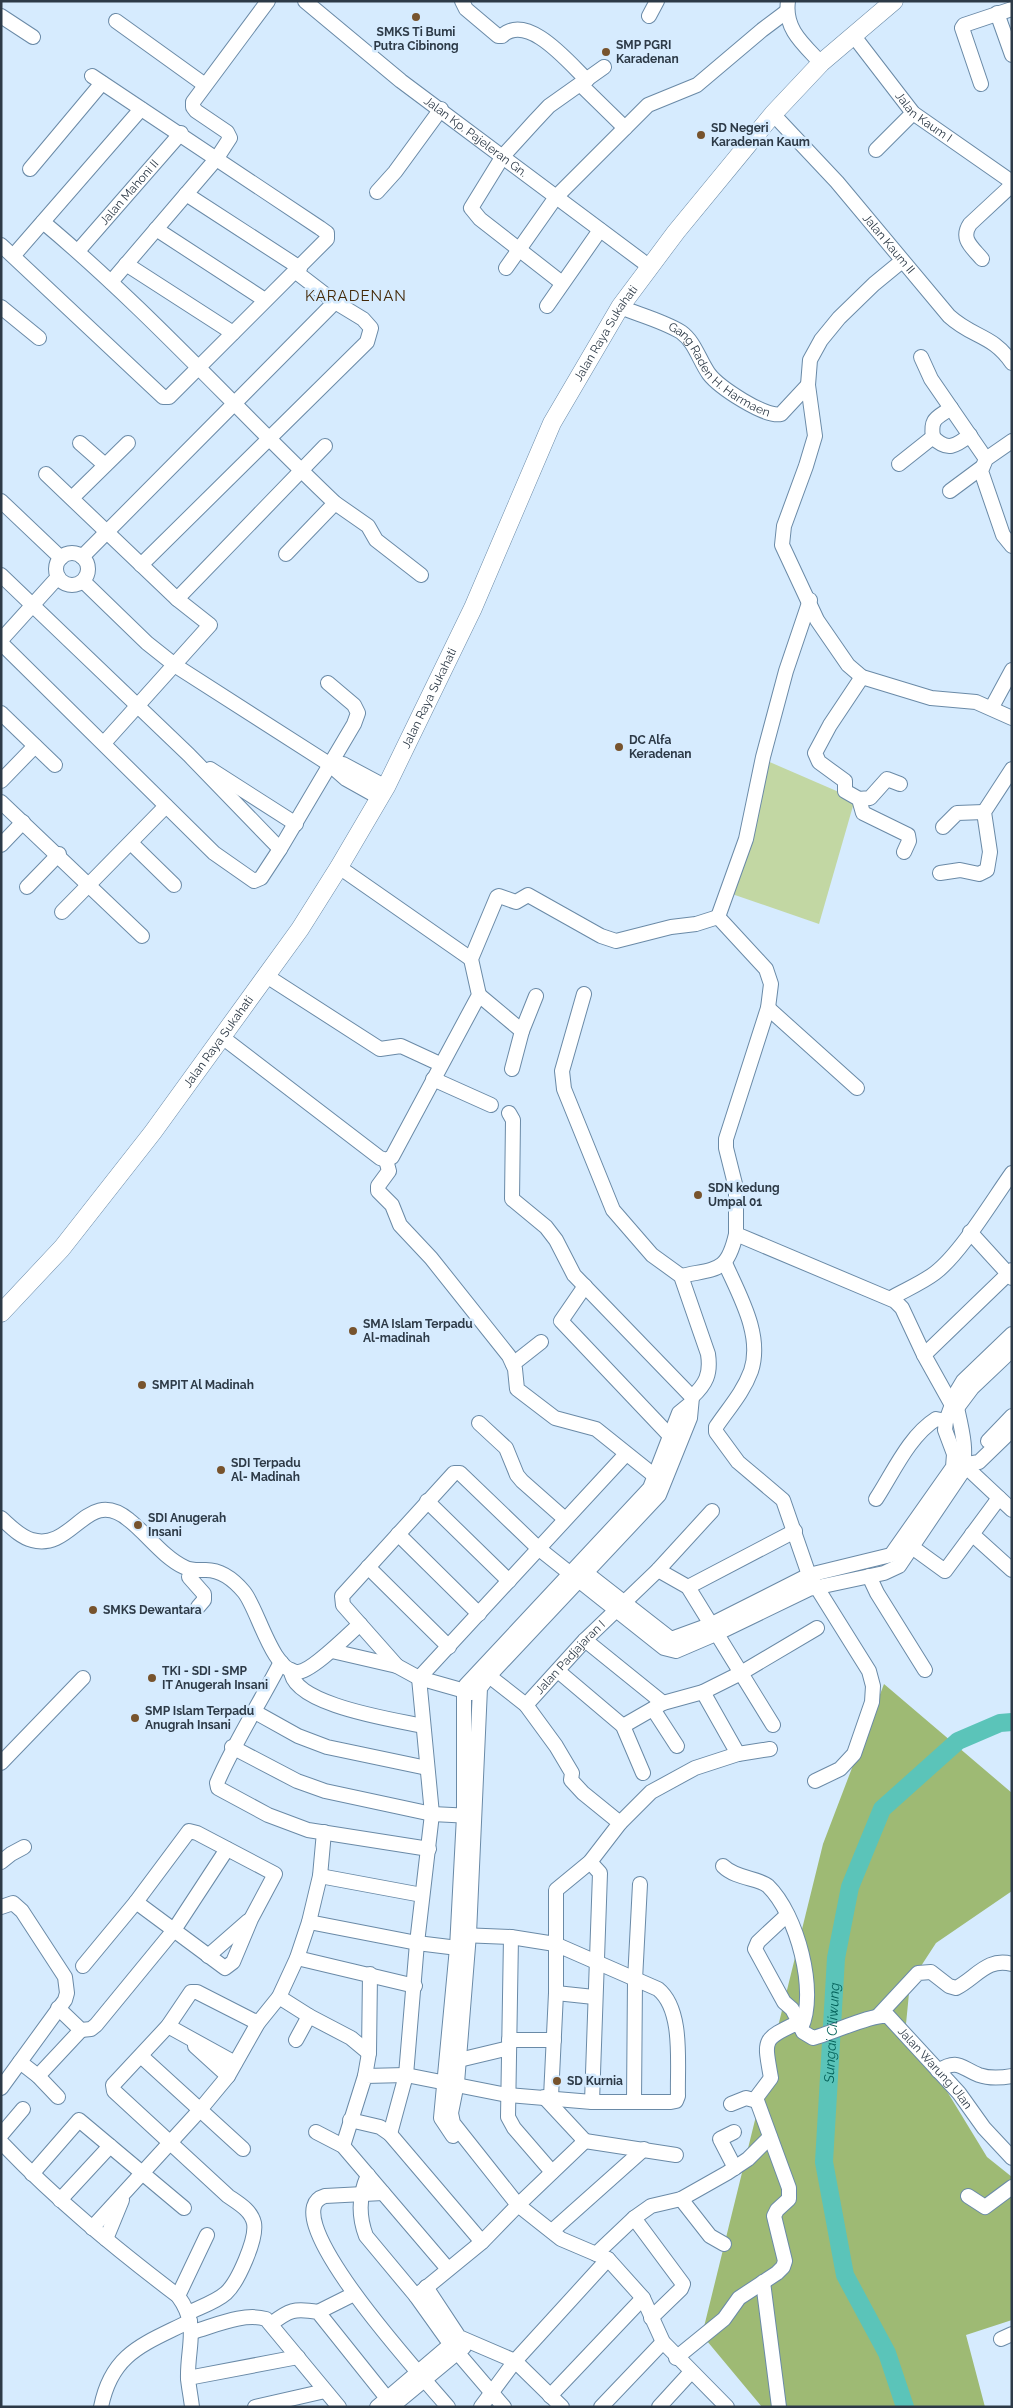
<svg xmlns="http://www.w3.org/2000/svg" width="1013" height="2408" font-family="Raleway,sans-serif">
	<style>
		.green { fill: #c2d7a3 }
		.forest { fill: #9eba74 }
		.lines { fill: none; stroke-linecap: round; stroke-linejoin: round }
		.river { stroke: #5bc4b9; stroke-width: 18 }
		.minor-casing { stroke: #6a8aa7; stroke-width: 16 }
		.major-casing { stroke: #6a8aa7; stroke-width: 19 }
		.minor { stroke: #fff; stroke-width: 14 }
		.major { stroke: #fff; stroke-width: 18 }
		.poi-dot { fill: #77532d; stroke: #d6ebfe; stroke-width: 2 }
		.labels { text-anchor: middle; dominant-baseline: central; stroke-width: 5; stroke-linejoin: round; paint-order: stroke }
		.poi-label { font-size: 12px; font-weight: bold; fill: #2d3a47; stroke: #d6ebfe; text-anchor: start }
		.street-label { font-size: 12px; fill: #2d3a47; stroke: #d6ebfe }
		.water-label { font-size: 14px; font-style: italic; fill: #04625b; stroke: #d6ebfe }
		.quarter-label { font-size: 15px; letter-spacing: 1px; fill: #432807; stroke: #d6ebfe }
	</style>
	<rect width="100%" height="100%" fill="#d6ebfe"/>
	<path class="green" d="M765 760 855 799 819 924 732 894Z"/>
	<path class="forest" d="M884 1684 1012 1793V1891L936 1943 910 1983 906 2024 987 2157 1012 2177V2320L966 2335 985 2407H762L702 2335 823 1844Z"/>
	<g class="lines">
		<path class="river" id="s1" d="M905 2407 887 2353 845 2275 824 2162 836 1958 850 1887 882 1809 958 1741 1000 1723 1012 1722"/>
		<g class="minor-casing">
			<g id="minor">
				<path id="s2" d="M305 1 401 81 650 267"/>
				<path d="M462 1 466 9 498 36H502C528 12 569 63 587 80"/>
				<path d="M788 1C784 29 803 44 821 63"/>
				<path d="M997 13 1012 55"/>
				<path d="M1 16 33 37"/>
				<path d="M649 16 657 1"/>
				<path d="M116 21 205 85"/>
				<path id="s3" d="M853 35 913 113 1012 182"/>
				<path d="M981 84 962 28 964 25 1012 9"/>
				<path d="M581 85 625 128"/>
				<path id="s4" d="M773 114 837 182 949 316C973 338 992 334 1012 363"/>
				<path d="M876 150 913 113"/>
				<path d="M30 169 102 83"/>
				<path d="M377 192 395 172 441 109"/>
				<path d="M186 194 300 268"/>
				<path d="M43 222C147 309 237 410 335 503L368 526 376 540 421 575"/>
				<path d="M156 229 265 300"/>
				<path d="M1 245 163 397H169L327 239V233L320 228 92 76"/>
				<path id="s5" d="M78 251 181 133"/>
				<path d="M14 255 141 109"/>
				<path d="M982 259C972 247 960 239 970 224L1012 185"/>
				<path d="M902 261 874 284 839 318 821 340 810 360 808 385 815 436 806 466 784 526 782 545 817 620 848 665 862 677 931 698 976 702 1012 718"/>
				<path d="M126 264 233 333"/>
				<path d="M506 268 556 197 648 105 697 85 762 30 786 12"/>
				<path d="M111 282 217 158 230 138 227 132 196 111 193 107V102L268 1"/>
				<path d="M562 283 480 219 471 208 503 156 534 122 549 106 604 67"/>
				<path d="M547 306 600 230"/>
				<path d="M1 307 39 338"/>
				<path id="s6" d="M620 307C640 315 663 321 681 332 695 342 699 360 709 374 719 387 765 418 781 414L808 385"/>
				<path d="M921 357 931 379 986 459"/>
				<path d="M933 437C930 418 937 418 951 408"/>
				<path d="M1012 441 986 459 981 471 1003 535 1012 546"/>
				<path d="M80 443 105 465"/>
				<path d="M899 464 933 437C947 452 956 446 970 435"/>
				<path d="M46 474 177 599 210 625 104 743"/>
				<path d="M950 491 981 468"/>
				<path d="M72 498 128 443"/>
				<path d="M1 501 61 558"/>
				<circle cx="72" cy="569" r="16"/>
				<path d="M286 554 335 503"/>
				<path d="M82 557 335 302 296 272"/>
				<path d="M141 565 367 342 371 328 363 319 335 302"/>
				<path d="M1 575 189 755 280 849"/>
				<path d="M83 581 147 643 176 666 329 764 346 779 380 798"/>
				<path d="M177 599 325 446"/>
				<path d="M1 640 58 577"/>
				<path d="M1 643 214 853 254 881 261 878 280 849 354 724 358 713 354 705 328 683"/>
				<path d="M862 677 830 725 815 753 819 762 845 781V791L859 799 863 813 908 835 909 841 904 852"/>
				<path d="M992 707 1012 670"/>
				<path d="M1 713 55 765"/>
				<path d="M329 764H343L386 787"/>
				<path d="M210 769 296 824"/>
				<path d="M1 781 35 746"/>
				<path d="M859 799 870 798 887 779 900 784"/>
				<path d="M1 802 142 936"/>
				<path d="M943 827 957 813 984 812"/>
				<path d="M131 843 174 885"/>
				<path d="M1 845 23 822"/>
				<path d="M339 867 471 959"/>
				<path d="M940 873 960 870 979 874 987 870 990 852 984 812 1012 769"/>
				<path d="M27 887 59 854"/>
				<path d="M62 912 166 806"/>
				<path d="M718 917 746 839 763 757 786 671 810 600"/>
				<path d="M265 975 380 1049 401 1046 440 1064"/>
				<path d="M584 994 562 1071 564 1089 613 1210 652 1255 681 1276 708 1354C711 1374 706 1384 692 1397"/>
				<path d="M479 995 522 1031 536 996"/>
				<path d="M768 1008 857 1088"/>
				<path d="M222 1037 380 1158 386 1160 392 1157 479 995 471 959 497 897 499 896 516 902 528 895 601 936 616 941 671 927 696 924 718 917 766 969 771 984 768 1008 726 1139V1148L736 1188V1234L895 1301 902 1308 924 1355 953 1407 957 1408"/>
				<path d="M512 1069 522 1031"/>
				<path d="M433 1079 491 1105"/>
				<path d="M509 1113 513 1120 512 1199 546 1227 556 1240 574 1275 692 1397 690 1418 659 1495 489 1676 480 1688 469 1934 457 2083 451 2113 453 2123 518 2205 585 2141 544 2097"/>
				<path d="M386 1160 389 1171 378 1186V1191L392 1205 400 1225 431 1258 509 1356 515 1369 517 1389 555 1418 596 1429 661 1481"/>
				<path d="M970 1232 1012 1278"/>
				<path d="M725 1263C739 1295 763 1335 751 1371 743 1393 728 1409 716 1427V1432L738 1462 783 1500 809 1575 869 1671 873 1686 872 1702 854 1754 840 1769 815 1781"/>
				<path d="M681 1276C717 1268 727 1273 736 1234"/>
				<path d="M585 1286 561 1321 671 1437"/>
				<path d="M891 1298C905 1290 922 1283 935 1273 961 1253 992 1201 1012 1173"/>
				<path d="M924 1355 1012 1270"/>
				<path d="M513 1364 541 1342"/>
				<path d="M957 1408 972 1388 1012 1350"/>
				<path d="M479 1423 506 1448 517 1475 522 1481 565 1519"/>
				<path d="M988 1441 1012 1416"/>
				<path d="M964 1465 1012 1510"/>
				<path d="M956 1466 979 1462 1012 1430"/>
				<path d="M876 1499C893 1473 909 1436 936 1419L946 1421"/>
				<path d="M427 1501 509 1581"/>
				<path d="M1 1518C10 1526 20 1537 32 1540 73 1552 87 1485 129 1520 147 1534 163 1557 184 1567 191 1571 198 1570 206 1570 222 1570 234 1580 244 1592 258 1609 272 1671 297 1672 310 1673 349 1634 360 1624"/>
				<path d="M398 1534 479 1614"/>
				<path d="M972 1534 1012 1570"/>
				<path d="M912 1547 945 1571 999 1498"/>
				<path d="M368 1567 449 1647"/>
				<path d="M580 1568 671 1639 712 1624 809 1575 891 1555 953 1467 954 1454 945 1430 946 1421 957 1391 963 1381 1012 1334"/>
				<path d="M658 1570 688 1587 773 1725"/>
				<path d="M194 1571 189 1577 204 1594V1600L198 1607"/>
				<path d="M869 1576 877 1593 925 1670"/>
				<path d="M688 1587 795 1531"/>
				<path d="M585 1640 663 1703"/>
				<path d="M332 1651 397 1666 419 1678 472 1693"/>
				<path d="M281 1662C260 1703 235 1741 217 1783L218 1788 268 1815 308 1830 429 1849"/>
				<path d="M397 1666 343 1605 342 1596 454 1473H460L538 1548 664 1648 676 1651 718 1633 809 1589 884 1573 899 1566 961 1474C968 1453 962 1430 957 1408"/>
				<path d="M291 1670C291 1705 396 1720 423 1726"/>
				<path d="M558 1671 623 1726 643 1773"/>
				<path d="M489 1676 526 1705 556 1746 572 1773 571 1780 583 1793 620 1823 590 1862 556 1890V1993L551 2097"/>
				<path d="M703 1692 738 1754"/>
				<path id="s7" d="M526 1705 585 1640 658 1570 712 1511"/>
				<path d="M653 1709 677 1746"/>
				<path d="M255 1712 298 1736 327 1747 427 1768"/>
				<path d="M623 1726 663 1703 703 1692 741 1673 817 1628"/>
				<path d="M232 1747 297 1781 325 1791 432 1814 472 1816"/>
				<path d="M1 1763 83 1678"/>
				<path d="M620 1823 651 1792 695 1768 738 1754 770 1749"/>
				<path d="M189 1831 197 1833 275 1874 251 1919 233 1962 225 1968 136 1902Z"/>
				<path d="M1 1862 11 1854 24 1847"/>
				<path d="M590 1862 600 1873 592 2102"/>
				<path d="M723 1866C736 1879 759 1878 768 1886 797 1914 818 1992 801 2028"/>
				<path d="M320 1876 422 1895"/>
				<path d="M1 1907 13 1903 22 1911 65 1977 67 1993 65 2000 1 2088"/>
				<path d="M787 1915 758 1942 755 1949 784 2002 792 2009 799 2022"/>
				<path d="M309 1922 417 1943 466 1949"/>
				<path d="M511 1937 508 2117 514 2128 552 2172"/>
				<path d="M208 1956 248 1921"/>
				<path d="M297 1958 415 1986"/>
				<path d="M83 1966 136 1902"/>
				<path d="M556 1993 594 1997"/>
				<path d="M279 1997 309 2016 351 2038 369 2053"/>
				<path d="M58 2008 81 2030 91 2029 96 2025 174 1930 227 1849"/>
				<path d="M878 2016 918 1973 931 1972 949 1986 956 1988C976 1978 987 1957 1012 1964"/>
				<path d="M168 2026 235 2063"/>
				<path d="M296 2040 309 2016"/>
				<path d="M509 2040H554"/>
				<path d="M195 2046 228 2076"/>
				<path d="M141 2056 243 2149"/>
				<path d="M459 2060 509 2048"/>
				<path d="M20 2062 38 2076 81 2030"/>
				<path d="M938 2071C958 2058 961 2068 979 2075 990 2079 1001 2078 1012 2076"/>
				<path d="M38 2076 58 2097"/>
				<path d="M365 2076 369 2053 370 1974"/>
				<path d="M634 2102 635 1980 640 1884"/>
				<path d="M731 2104 746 2098 757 2101"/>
				<path d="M350 2120 380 2127 390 2134 482 2242"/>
				<path d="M316 2132 343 2146 448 2269"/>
				<path d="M734 2132 720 2139 735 2168"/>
				<path d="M390 2134 406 2075 417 1943 432 1814 419 1678 626 1454"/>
				<path d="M1 2135 23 2109"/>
				<path d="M453 2136 441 2118 457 1948 464 1816V1691L466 1685 650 1488 679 1413 690 1404"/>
				<path d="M585 2141 676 2155"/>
				<path d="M1 2142C55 2199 115 2248 178 2296 200 2326 187 2346 188 2379 189 2388 191 2398 192 2407"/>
				<path d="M343 2146 365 2076 406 2075 507 2095 592 2102H671L676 2101 678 2096C677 2065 684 2010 658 1989L555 1944 511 1937 461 1935"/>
				<path d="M32 2174 79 2120 184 2208"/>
				<path d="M368 2175C359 2195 358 2215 366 2236L416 2296 451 2345 504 2407"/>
				<path d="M383 2193 325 2196C269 2212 430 2385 448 2407"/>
				<path d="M968 2196 985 2207 1012 2187"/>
				<path d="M681 2199 710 2236 724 2244"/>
				<path d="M60 2200 110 2146"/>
				<path d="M634 2218 683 2284 681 2289 651 2318"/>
				<path d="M92 2228 199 2111 228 2076 258 2023 279 1997 297 1958 309 1922 320 1876 324 1832"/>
				<path d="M552 2231 644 2149"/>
				<path d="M106 2239 122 2200"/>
				<path d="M596 2254 634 2218 651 2206 681 2199 727 2173 748 2159 770 2137"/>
				<path d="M763 2282 779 2407"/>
				<path d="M426 2287 459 2337 515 2361 562 2407"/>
				<path d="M178 2296 207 2235"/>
				<path d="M416 2296 482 2242 518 2205 561 2239 608 2259 643 2298 663 2342 727 2407"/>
				<path d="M318 2312 354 2294"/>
				<path d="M188 2313C200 2307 216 2302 226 2293 238 2282 257 2239 254 2223 251 2210 238 2203 228 2196L114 2091 113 2085 168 2026 191 1992H197L258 2023"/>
				<path d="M271 2324C289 2310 294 2308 318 2312L394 2407"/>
				<path d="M192 2332C214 2326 244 2312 266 2319L339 2407"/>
				<path d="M1001 2339 1012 2334"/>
				<path id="s8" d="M676 2358 724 2319 739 2298 777 2273 783 2267 785 2261 774 2216 777 2210 789 2199V2188L756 2098 771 2078C764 2038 762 2040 799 2022L803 2032 813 2038C830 2034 874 2013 888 2016L959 2093 984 2128 1012 2158"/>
				<path d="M188 2378 298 2357"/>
				<path d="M550 2396 643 2298"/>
				<path d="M394 2405 464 2347"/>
				<path d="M101 2407C112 2352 145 2344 190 2321"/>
				<path d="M255 2407 325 2391"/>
				<path d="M377 2407 458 2338"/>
				<path d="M481 2407 515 2361 608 2259"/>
				<path d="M601 2407 663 2342"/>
				<path d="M659 2407 691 2372"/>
			</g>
		</g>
		<g class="major-casing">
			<g id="major">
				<path id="s9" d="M1 1313 62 1248 153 1132 300 929 339 867 386 787 473 608 552 423 620 307 676 232 773 114 821 63 894 1"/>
			</g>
		</g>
		<use href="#minor" class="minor"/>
		<use href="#major" class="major"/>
	</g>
	<g class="poi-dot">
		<circle cx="416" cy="17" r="5"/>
		<circle cx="606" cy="52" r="5"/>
		<circle cx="701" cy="135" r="5"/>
		<circle cx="619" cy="747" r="5"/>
		<circle cx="698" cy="1195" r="5"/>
		<circle cx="353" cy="1331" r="5"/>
		<circle cx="142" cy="1385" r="5"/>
		<circle cx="221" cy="1470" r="5"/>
		<circle cx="138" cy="1525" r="5"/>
		<circle cx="93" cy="1610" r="5"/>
		<circle cx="152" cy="1678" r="5"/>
		<circle cx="135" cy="1718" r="5"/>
		<circle cx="557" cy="2081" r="5"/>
	</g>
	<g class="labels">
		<g class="poi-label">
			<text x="416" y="32" text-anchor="middle">SMKS Ti Bumi<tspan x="416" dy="14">Putra Cibinong</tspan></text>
			<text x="616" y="45">SMP PGRI<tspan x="616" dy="14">Karadenan</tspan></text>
			<text x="711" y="128">SD Negeri<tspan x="711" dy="14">Karadenan Kaum</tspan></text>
			<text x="629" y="740">DC Alfa<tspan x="629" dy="14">Keradenan</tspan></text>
			<text x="708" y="1188">SDN kedung<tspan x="708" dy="14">Umpal 01</tspan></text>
			<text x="363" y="1324">SMA Islam Terpadu<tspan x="363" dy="14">Al-madinah</tspan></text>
			<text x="152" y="1385">SMPIT Al Madinah</text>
			<text x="231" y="1463">SDI Terpadu<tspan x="231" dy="14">Al- Madinah</tspan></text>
			<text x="148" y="1518">SDI Anugerah<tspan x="148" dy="14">Insani</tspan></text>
			<text x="103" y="1610">SMKS Dewantara</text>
			<text x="162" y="1671">TKI - SDI - SMP<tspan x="162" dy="14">IT Anugerah Insani</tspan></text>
			<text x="145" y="1711">SMP Islam Terpadu<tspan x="145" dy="14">Anugrah Insani</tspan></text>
			<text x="567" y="2081">SD Kurnia</text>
		</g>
		<g class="street-label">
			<text stroke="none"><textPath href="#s3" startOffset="109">Jalan Kaum I</textPath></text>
			<text stroke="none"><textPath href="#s2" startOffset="218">Jalan Kp. Pajeleran Gn.</textPath></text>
			<text stroke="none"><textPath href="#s5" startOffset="78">Jalan Mahoni II</textPath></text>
			<text stroke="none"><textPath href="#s4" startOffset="174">Jalan Kaum II</textPath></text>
			<text stroke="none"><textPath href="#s9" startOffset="1158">Jalan Raya Sukahati</textPath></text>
			<text stroke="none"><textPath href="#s6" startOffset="121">Gang Raden H. Harmaen</textPath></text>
			<text stroke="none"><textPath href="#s9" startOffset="752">Jalan Raya Sukahati</textPath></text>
			<text stroke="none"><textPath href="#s9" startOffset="348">Jalan Raya Sukahati</textPath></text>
			<text stroke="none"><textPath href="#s7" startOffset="65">Jalan Padjajaran I</textPath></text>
			<text stroke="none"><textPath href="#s8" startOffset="594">Jalan Warung Ulan</textPath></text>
		</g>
		<g class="water-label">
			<text stroke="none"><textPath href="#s1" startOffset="390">Sungai Ciliwung</textPath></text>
		</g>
		<g class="quarter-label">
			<text x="356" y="296">KARADENAN</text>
		</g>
	</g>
	<rect width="1013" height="2408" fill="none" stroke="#2d3a47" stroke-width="5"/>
</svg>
